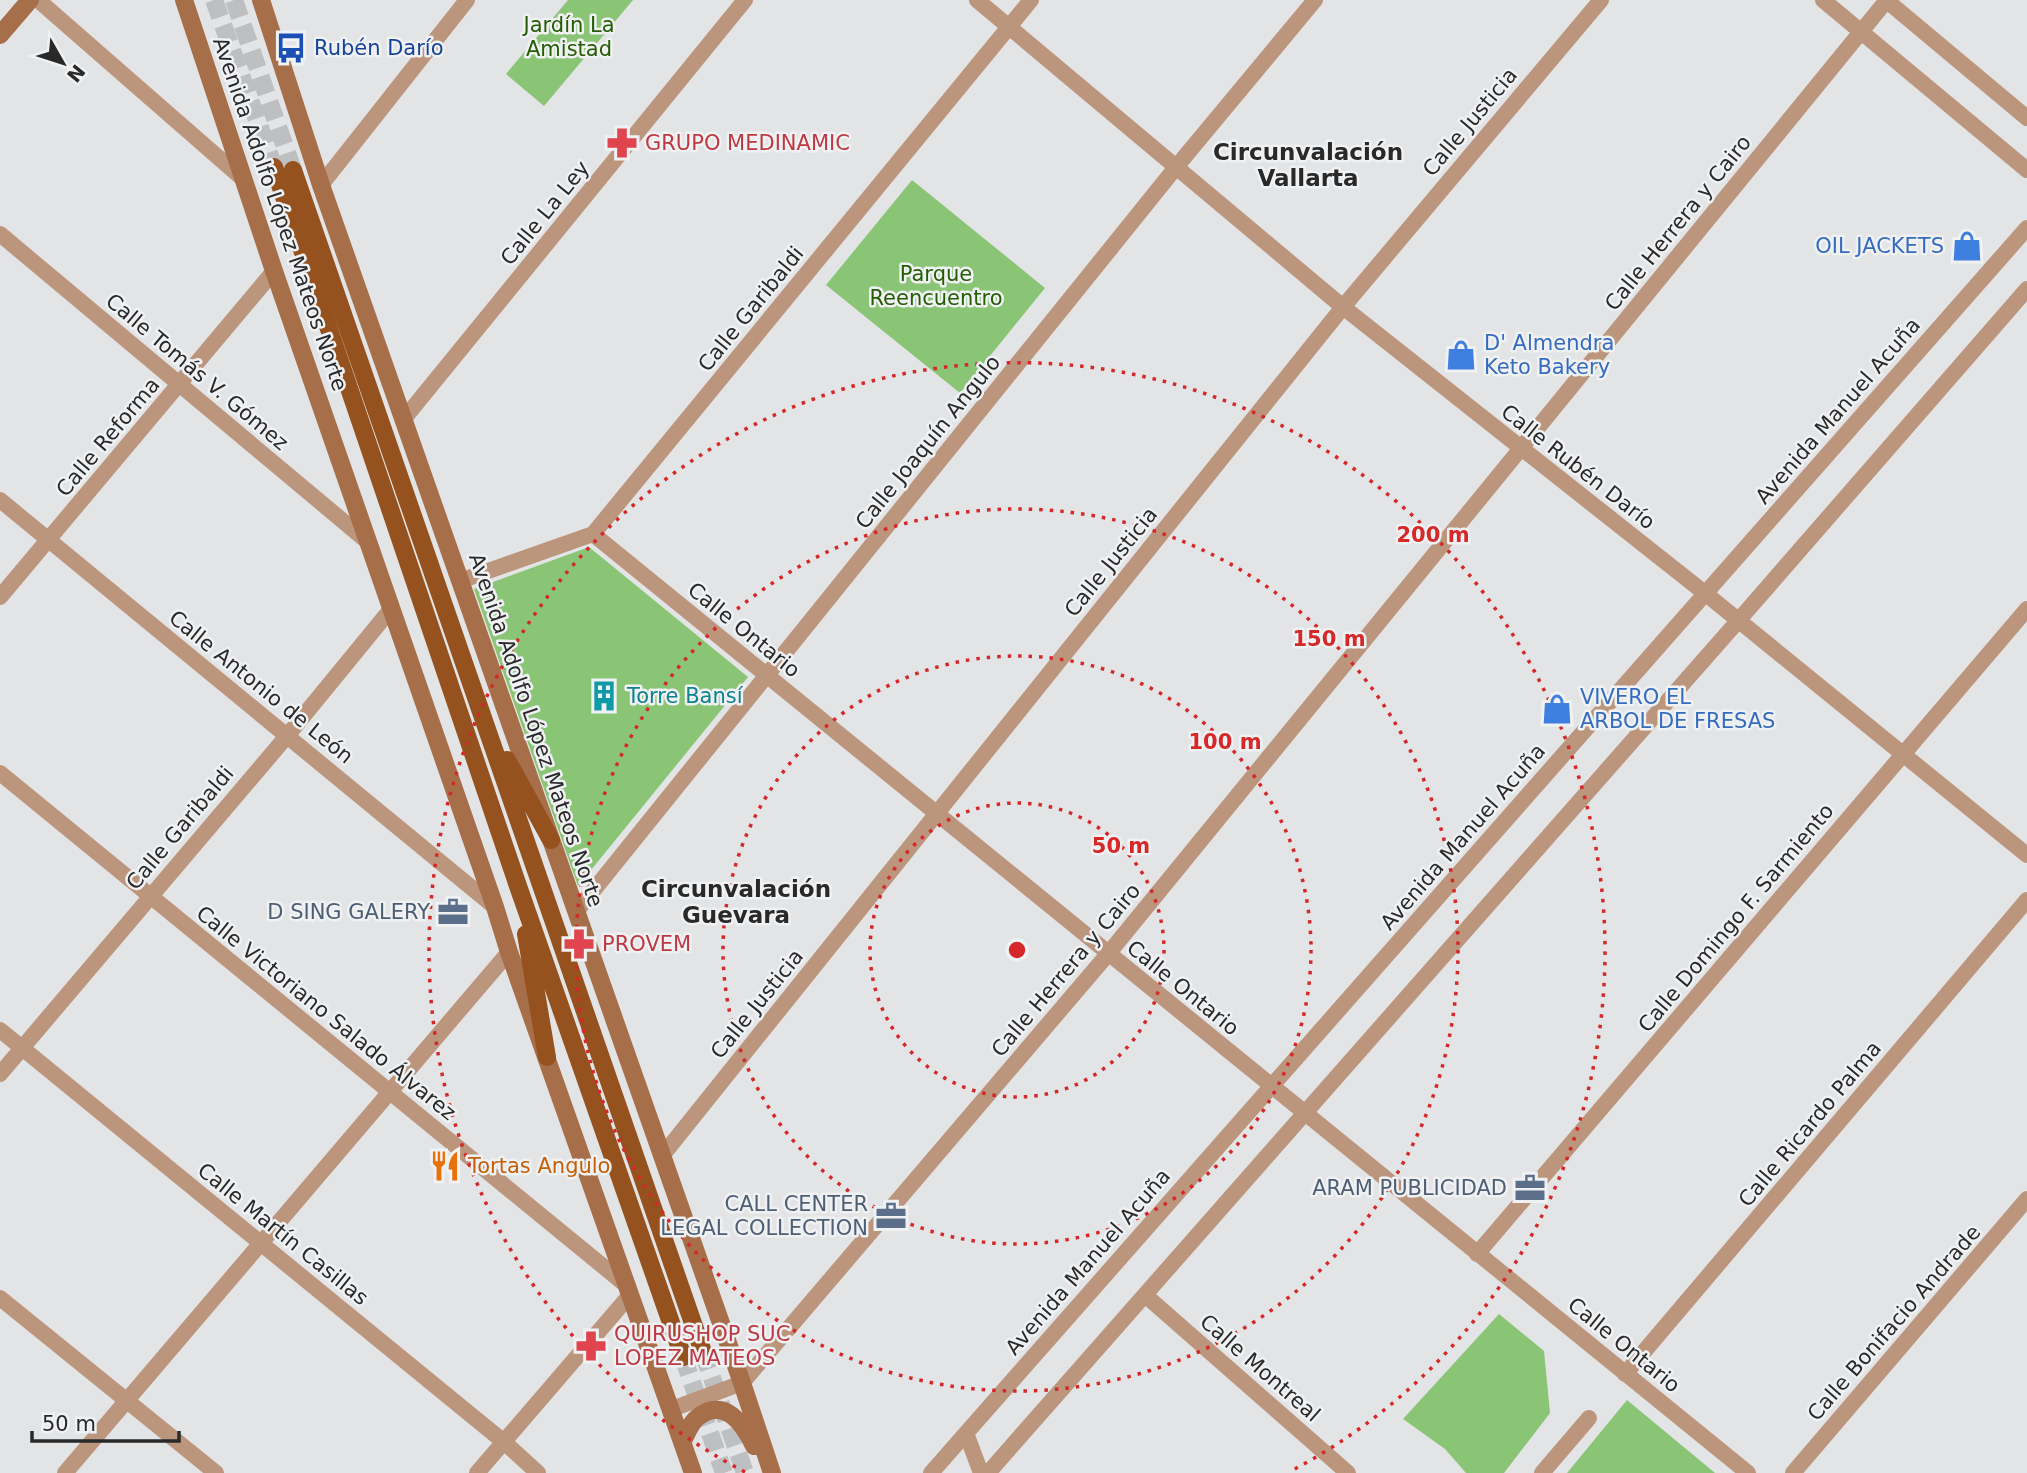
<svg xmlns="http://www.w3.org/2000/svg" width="2027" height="1473" font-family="'DejaVu Sans',sans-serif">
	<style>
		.green { fill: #8ac575 }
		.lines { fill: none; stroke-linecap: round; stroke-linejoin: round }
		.primary-tunnel { stroke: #bdbfc0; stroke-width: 18; stroke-dasharray: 18 9; stroke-linecap: butt }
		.minor { stroke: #bc957d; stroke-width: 16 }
		.secondary { stroke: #a66e49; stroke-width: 18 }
		.primary { stroke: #95511e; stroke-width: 18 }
		.ring { fill: none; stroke: #d62828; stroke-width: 3.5; stroke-dasharray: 3.5 7 }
		.labels { text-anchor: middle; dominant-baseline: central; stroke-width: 5; stroke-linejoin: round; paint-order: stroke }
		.park-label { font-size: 21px; fill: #245d04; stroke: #eff1f3 }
		.transit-label { font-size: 21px; fill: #164399; stroke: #eff1f3; text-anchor: start }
		.street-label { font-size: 21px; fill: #29292a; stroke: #eff1f3 }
		.health-label { font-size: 21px; fill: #be3a42; stroke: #eff1f3; text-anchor: start }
		.shop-label { font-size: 21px; fill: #366cbe; stroke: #eff1f3; text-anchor: start }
		.culture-label { font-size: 21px; fill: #0d838f; stroke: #eff1f3; text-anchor: start }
		.service-label { font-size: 21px; fill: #4e5e75; stroke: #eff1f3; text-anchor: end }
		.food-label { font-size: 21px; fill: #c56008; stroke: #eff1f3; text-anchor: start }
		.neighbourhood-label { font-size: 23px; font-weight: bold; fill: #29292a; stroke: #eff1f3 }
		.centre { fill: #d62828; stroke: #eff1f3; stroke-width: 3.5 }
		.ring-label { font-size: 21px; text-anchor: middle; font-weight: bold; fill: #d62828; stroke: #eff1f3; stroke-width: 5; stroke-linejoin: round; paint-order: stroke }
	</style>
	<rect width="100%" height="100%" fill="#e2e4e5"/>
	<path class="green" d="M568 0H633L544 106 506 74Z
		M912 180 1045 288 960 393 826 285Z
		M589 547 748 677 578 886 474 589Z
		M1499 1314 1544 1351 1550 1413 1504 1473H1466L1445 1449 1403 1419Z
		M1627 1400 1715 1473H1567Z"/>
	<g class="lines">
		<path class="primary-tunnel" d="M214 0 274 167
			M234 0 293 170
			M703 1352 745 1473
			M683 1357 724 1473"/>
		<path class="minor" d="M38 0 243 179
			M977 0 1343 307 1706 594 2027 855
			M1823 0 2027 170
			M1886 0 2027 118
			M321 185 467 0
			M0 234 368 542
			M403 420 745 0
			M0 500 495 907
			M593 534 1748 1473
			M460 581 593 534 1031 0
			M0 597 274 271
			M0 773 626 1285
			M576 912 1177 166 1315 0
			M0 1030 504 1442 538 1473
			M0 1074 287 736 391 609
			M662 1156 1343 307 1601 0
			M1477 1254 2027 609
			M1145 1295 1348 1473
			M0 1298 216 1473
			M1625 1374 2027 900
			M672 1409 742 1383 1108 954 1887 0
			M966 1433 981 1473
			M65 1473 509 952
			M477 1473 630 1295
			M931 1473 2027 228
			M988 1473 1738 621 2027 289
			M1542 1473 1589 1418
			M1793 1473 2027 1199"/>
		<path class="secondary" d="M184 0 274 271 495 907 509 952 693 1473
			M261 0 321 185 742 1383 772 1473
			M0 35 30 0
			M683 1441C687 1433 691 1422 698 1417 725 1396 744 1425 754 1446"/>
		<path class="primary" d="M274 167 518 886 683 1357
			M293 170 703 1352
			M507 760 551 840
			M526 934 547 1057"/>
	</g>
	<g class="ring">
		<circle cx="1017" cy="950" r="147"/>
		<circle cx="1017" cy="950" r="294"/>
		<circle cx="1017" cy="950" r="441"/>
		<path d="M745 1472A588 588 0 1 1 1289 1472"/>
	</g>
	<defs>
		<g id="bus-bare" transform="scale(2.415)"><path d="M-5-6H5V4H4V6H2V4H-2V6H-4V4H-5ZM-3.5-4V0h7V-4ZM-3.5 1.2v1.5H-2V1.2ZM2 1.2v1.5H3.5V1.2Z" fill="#1a4fb4" stroke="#eff1f3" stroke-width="2.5" paint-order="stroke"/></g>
		<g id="pharmacy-bare" transform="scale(2.415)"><path d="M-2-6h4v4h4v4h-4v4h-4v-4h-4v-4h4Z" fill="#e0444e" stroke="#eff1f3" stroke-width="2.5" paint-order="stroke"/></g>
		<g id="shop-bare" transform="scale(2.415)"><path d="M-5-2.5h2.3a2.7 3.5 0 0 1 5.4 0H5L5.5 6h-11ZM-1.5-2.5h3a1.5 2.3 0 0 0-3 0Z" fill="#3f7fe0" stroke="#eff1f3" stroke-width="2.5" paint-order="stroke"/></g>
		<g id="building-bare" transform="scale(2.415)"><path d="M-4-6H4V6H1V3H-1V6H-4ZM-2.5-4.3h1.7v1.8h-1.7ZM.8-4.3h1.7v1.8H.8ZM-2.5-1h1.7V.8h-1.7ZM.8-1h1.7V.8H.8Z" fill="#0f9aa8" stroke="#eff1f3" stroke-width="2.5" paint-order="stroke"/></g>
		<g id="office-bare" transform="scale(2.415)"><path d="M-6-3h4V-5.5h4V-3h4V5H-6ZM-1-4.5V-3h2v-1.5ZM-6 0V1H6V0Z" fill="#5c6f8a" stroke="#eff1f3" stroke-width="2.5" paint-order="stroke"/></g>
		<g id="restaurant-bare" transform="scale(2.415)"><path d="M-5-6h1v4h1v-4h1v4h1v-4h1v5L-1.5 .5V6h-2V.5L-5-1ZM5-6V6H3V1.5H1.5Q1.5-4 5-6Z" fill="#e8710a" stroke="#eff1f3" stroke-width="2.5" paint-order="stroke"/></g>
	</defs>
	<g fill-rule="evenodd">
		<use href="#bus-bare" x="291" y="48"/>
		<use href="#pharmacy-bare" x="622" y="143"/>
		<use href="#shop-bare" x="1967" y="246"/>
		<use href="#shop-bare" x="1461" y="355"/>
		<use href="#building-bare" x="604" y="696"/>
		<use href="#shop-bare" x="1557" y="709"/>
		<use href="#office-bare" x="453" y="912"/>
		<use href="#pharmacy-bare" x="579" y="944"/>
		<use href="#restaurant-bare" x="445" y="1166"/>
		<use href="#office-bare" x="1530" y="1188"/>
		<use href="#office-bare" x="891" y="1216"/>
		<use href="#pharmacy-bare" x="591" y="1346"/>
	</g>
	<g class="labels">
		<g class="park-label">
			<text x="569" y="25">Jardín La<tspan x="569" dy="24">Amistad</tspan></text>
			<text x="936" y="274">Parque<tspan x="936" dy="24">Reencuentro</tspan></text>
		</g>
		<g class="transit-label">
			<text x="314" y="48">Rubén Darío</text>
		</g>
		<g class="street-label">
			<text transform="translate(1470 122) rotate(-50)">Calle Justicia</text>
			<text transform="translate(545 213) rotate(-51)">Calle La Ley</text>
			<text transform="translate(280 214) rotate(71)">Avenida Adolfo López Mateos Norte</text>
			<text transform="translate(1678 223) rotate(-51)">Calle Herrera y Cairo</text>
			<text transform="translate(751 309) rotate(-51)">Calle Garibaldi</text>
			<text transform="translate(197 372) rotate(40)">Calle Tomás V. Gómez</text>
			<text transform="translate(1838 411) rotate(-49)">Avenida Manuel Acuña</text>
			<text transform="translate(108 437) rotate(-50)">Calle Reforma</text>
			<text transform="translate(928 442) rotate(-51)">Calle Joaquín Angulo</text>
			<text transform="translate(1578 467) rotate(38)">Calle Rubén Darío</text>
			<text transform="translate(1111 562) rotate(-51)">Calle Justicia</text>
			<text transform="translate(744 630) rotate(39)">Calle Ontario</text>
			<text transform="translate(261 687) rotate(39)">Calle Antonio de León</text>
			<text transform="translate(536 730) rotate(71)">Avenida Adolfo López Mateos Norte</text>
			<text transform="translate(180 828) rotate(-50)">Calle Garibaldi</text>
			<text transform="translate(1463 837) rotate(-49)">Avenida Manuel Acuña</text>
			<text transform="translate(1736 918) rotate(-50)">Calle Domingo F. Sarmiento</text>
			<text transform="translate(1066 970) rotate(-50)">Calle Herrera y Cairo</text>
			<text transform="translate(1183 988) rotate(39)">Calle Ontario</text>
			<text transform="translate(757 1004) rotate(-51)">Calle Justicia</text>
			<text transform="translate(326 1013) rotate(39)">Calle Victoriano Salado Álvarez</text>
			<text transform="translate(1810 1124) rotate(-50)">Calle Ricardo Palma</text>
			<text transform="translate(283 1234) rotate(39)">Calle Martín Casillas</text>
			<text transform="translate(1088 1262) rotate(-49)">Avenida Manuel Acuña</text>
			<text transform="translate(1894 1323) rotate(-49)">Calle Bonifacio Andrade</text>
			<text transform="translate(1624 1345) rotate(39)">Calle Ontario</text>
			<text transform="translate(1260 1368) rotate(41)">Calle Montreal</text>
		</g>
		<g class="health-label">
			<text x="645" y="143">GRUPO MEDINAMIC</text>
			<text x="602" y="944">PROVEM</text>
			<text x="614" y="1334">QUIRUSHOP SUC<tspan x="614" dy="24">LOPEZ MATEOS</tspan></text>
		</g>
		<g class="shop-label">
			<text x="1944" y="246" text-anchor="end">OIL JACKETS</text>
			<text x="1484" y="343">D' Almendra<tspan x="1484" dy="24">Keto Bakery</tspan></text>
			<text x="1580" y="697">VIVERO EL<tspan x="1580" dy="24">ARBOL DE FRESAS</tspan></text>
		</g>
		<g class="culture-label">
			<text x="627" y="696">Torre Bansí</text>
		</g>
		<g class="service-label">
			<text x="430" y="912">D SING GALERY</text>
			<text x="1507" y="1188">ARAM PUBLICIDAD</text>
			<text x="868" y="1204">CALL CENTER<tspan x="868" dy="24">LEGAL COLLECTION</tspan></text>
		</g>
		<g class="food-label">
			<text x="468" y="1166">Tortas Angulo</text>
		</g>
		<g class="neighbourhood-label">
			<text x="1308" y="152">Circunvalación<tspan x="1308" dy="26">Vallarta</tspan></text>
			<text x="736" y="889">Circunvalación<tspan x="736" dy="26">Guevara</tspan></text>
		</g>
	</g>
	<circle cx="1017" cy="950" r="10" class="centre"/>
	<g class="ring-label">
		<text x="1433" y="542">200 m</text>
		<text x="1329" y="646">150 m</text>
		<text x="1225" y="749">100 m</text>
		<text x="1121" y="853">50 m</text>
	</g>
	<g transform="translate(63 63) rotate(129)" stroke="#eff1f3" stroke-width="5" paint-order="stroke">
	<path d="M0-5L12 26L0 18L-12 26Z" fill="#29292a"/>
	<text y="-10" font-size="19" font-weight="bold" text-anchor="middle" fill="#29292a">N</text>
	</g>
	<path d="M32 1431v10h147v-10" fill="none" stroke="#29292a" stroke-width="3.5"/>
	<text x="42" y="1431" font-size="21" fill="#29292a" stroke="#eff1f3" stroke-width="5" paint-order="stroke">50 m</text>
</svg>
